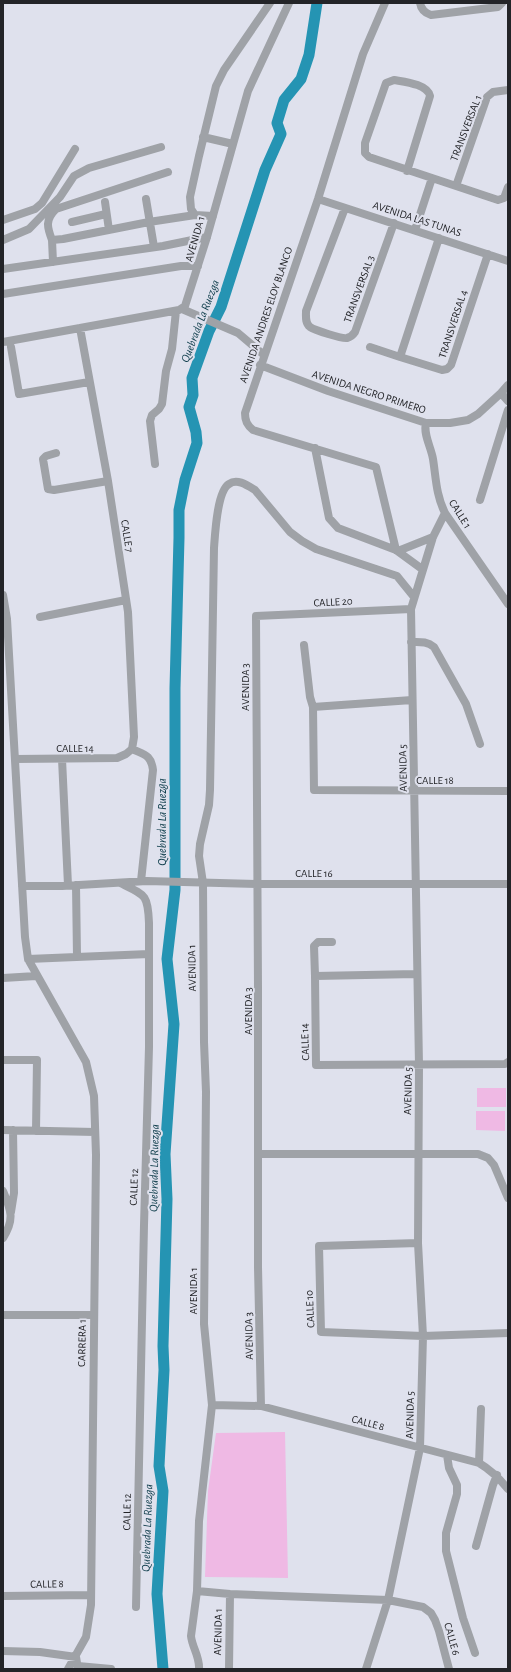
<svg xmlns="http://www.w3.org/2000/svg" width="511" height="1672" font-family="'Alegreya Sans',sans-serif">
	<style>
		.garden { fill: #efb9e4 }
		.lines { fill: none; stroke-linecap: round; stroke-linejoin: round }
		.river { stroke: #2594b3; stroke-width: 11 }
		.minor { stroke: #9fa2a7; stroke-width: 8 }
		.labels { text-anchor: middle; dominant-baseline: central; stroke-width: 4; stroke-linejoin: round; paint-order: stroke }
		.street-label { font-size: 11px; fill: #232428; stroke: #dfe1ed }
		.water-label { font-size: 12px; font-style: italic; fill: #113f4d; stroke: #dfe1ed }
	</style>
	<rect width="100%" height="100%" fill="#dfe1ed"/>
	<path class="garden" d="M477 1088H506V1107H477Z
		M476 1111H505V1131L476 1130Z
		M285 1432 288 1578 205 1577 208 1491 216 1433Z"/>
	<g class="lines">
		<path class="river" d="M163 1669 157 1594 163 1491 159 1466 164 1370 163 1346 167 1199 165 1154 174 1024 167 959 175 890V688L179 538V510L185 480 197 443 196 432 189 407 193 395 192 378 209 331 221 307 265 170 281 134 277 123 284 100 301 79 309 55 317 3"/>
		<path class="minor" d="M385 3 363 54 318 199 245 413C245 421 247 425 253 430L376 467 396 550
			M420 3C421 9 425 13 431 15L498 7 502 3
			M203 137 233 144
			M407 171 430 96C427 84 405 82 394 80L386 83 365 143V153L369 157 498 200 504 198 508 187
			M456 186 487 97 493 92 508 90
			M146 199 154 247
			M318 199 508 261
			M105 202 109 230
			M345 208 306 311C306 317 305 323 310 327 314 330 342 339 347 338 351 337 353 335 355 332L394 223
			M213 216 195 215 191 209 190 197 199 156 216 86 224 70 270 3
			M3 220 35 209 42 203 75 149
			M72 222 106 214
			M415 230 432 178
			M439 238 400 357 442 370 447 369 451 365 488 254
			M3 240 29 229 60 197 74 176 89 168 161 147
			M52 240C47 227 45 220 56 209L168 172
			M53 262 52 240 63 239 149 222 195 215
			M3 269 163 246 207 237
			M3 294 181 266H198
			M182 309 238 333 264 355
			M80 328 108 481 128 612 134 737 132 749
			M3 342 179 310 185 306 207 237 248 91 289 3
			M11 347 19 394 89 382
			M370 347 400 357
			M260 365 328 391 426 423H450L468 420 478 414 501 393 508 385
			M501 393 508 401
			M426 423C423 434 431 447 433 459 436 478 436 495 445 513L508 604
			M315 448 329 518 338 528 396 550 422 569
			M56 453 46 456 43 459 48 489 54 490 108 481
			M155 464 150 421 152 415 159 409 162 404 166 371 172 349 176 311
			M480 500 508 410
			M398 551 433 537
			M3 595 7 619 25 937 28 959 86 1062 94 1096 96 1155 91 1605 86 1637 68 1669
			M414 597 397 576 316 549 302 541 290 532 255 490C247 485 237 478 229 484 217 491 215 535 214 548L210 790 209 805 200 844 199 856 203 883 204 1042 206 1092 204 1324 212 1405 199 1521 197 1591 230 1594 388 1600 423 1607 431 1613 435 1620 439 1631 449 1669
			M40 617 126 600
			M411 642C420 642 427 641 434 647L466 704 480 744
			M304 645 310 697 313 707
			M412 700 313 707 314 790 508 791
			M132 749C145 755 151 755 153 770L141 881
			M15 759 117 758 126 754 132 749
			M62 759 68 885
			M120 883C145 895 148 894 149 923V1047L144 1225 136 1607
			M76 885 77 957
			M22 886H62L147 881 257 884H508
			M28 959 149 954
			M416 974 315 976 316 1065 505 1064 508 1062
			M315 976 314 946 318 942H332
			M3 978 36 976
			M3 1060H37L36 1131
			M3 1130 95 1132
			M259 1154H478L488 1158 494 1165 508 1198
			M3 1191C11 1210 15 1219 3 1238
			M11 1212 14 1193 13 1130
			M418 1243 319 1246 321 1332 423 1336 508 1333
			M3 1315H94
			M212 1405 261 1406 479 1463C491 1470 499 1478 508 1489
			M261 1406 258 1267V987L256 616 411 609
			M447 1455 449 1468 457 1485V1494L446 1533V1551L463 1618 475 1653
			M479 1463 481 1409
			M476 1546 493 1485 497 1475
			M197 1591 191 1636C192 1647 200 1657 199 1669
			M3 1596 91 1595
			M3 1651 40 1652 76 1657 78 1669
			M78 1666 111 1669
			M229 1669 230 1594
			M366 1669 388 1600 420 1448 423 1336 418 1243 419 1065 411 609 433 537 445 513"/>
	</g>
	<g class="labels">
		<g class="street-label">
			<text transform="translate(466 128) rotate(-69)">TRANSVERSAL 1</text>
			<text transform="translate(417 219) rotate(18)">AVENIDA LAS TUNAS</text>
			<text transform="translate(195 239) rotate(-74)">AVENIDA 1</text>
			<text transform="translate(359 289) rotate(-70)">TRANSVERSAL 3</text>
			<text transform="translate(266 315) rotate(-71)">AVENIDA ANDRES ELOY BLANCO</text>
			<text transform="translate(453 324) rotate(-72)">TRANSVERSAL 4</text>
			<text transform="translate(369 392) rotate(18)">AVENIDA NEGRO PRIMERO</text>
			<text transform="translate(460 514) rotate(58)">CALLE 1</text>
			<text transform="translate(127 536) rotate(81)">CALLE 7</text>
			<text transform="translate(333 602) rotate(-3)">CALLE 20</text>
			<text transform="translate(245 687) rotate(-90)">AVENIDA 3</text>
			<text x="75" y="748">CALLE 14</text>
			<text transform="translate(403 768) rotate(-91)">AVENIDA 5</text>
			<text x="435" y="780">CALLE 18</text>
			<text x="314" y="873">CALLE 16</text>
			<text transform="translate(192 968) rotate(-91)">AVENIDA 1</text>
			<text transform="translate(248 1011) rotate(-90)">AVENIDA 3</text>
			<text transform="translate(305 1042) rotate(-92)">CALLE 14</text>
			<text transform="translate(408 1091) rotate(-89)">AVENIDA 5</text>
			<text transform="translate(134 1187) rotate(-88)">CALLE 12</text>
			<text transform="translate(193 1291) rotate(-90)">AVENIDA 1</text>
			<text transform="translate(310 1309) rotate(-93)">CALLE 10</text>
			<text transform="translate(249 1336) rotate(-91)">AVENIDA 3</text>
			<text transform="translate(82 1343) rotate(-89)">CARRERA 1</text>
			<text transform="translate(410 1415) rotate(-89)">AVENIDA 5</text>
			<text transform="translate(368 1423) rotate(15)">CALLE 8</text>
			<text transform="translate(127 1512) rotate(-89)">CALLE 12</text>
			<text transform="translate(47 1584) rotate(-1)">CALLE 8</text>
			<text transform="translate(218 1632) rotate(-89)">AVENIDA 1</text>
			<text transform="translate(452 1639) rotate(74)">CALLE 6</text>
		</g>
		<g class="water-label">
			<text transform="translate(200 321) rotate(-69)">Quebrada La Ruezga</text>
			<text transform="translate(162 822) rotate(-90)">Quebrada La Ruezga</text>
			<text transform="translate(154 1168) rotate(-89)">Quebrada La Ruezga</text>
			<text transform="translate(147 1528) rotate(-88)">Quebrada La Ruezga</text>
		</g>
	</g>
	<rect width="511" height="1672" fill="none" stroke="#232428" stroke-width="8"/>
</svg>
